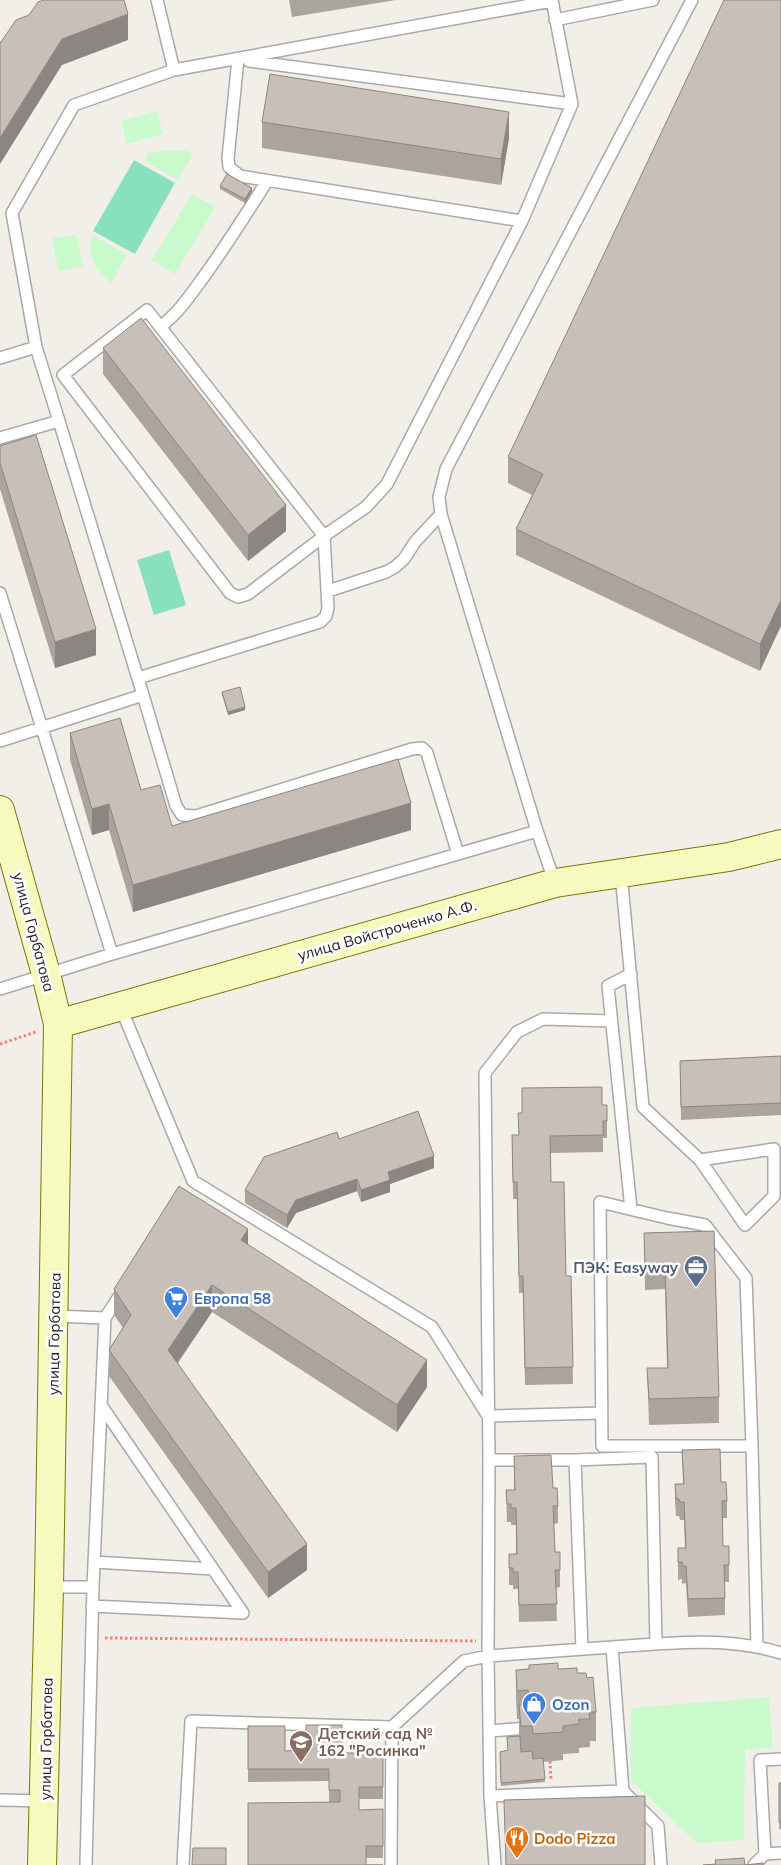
<svg xmlns="http://www.w3.org/2000/svg" width="781" height="1865" font-family="Mulish,sans-serif">
	<style>
		.park { fill: #c8facc }
		.pitch { fill: #88e0be }
		.lines { fill: none; stroke-linecap: round; stroke-linejoin: round }
		.lane-casing { stroke: #a9a9a9; stroke-width: 14 }
		.secondary-casing { stroke: #707d05; stroke-width: 30 }
		.path { stroke: #fa8072; stroke-width: 3; stroke-dasharray: 2.5 2.5; stroke-linecap: butt }
		.lane { stroke: #fff; stroke-width: 11 }
		.secondary { stroke: #f7fabf; stroke-width: 28 }
		.wall { fill: #aba49e }
		.shaded-wall { fill: #8b8681 }
		.building { fill: #c7bfb8; stroke: #8b8681 }
		.labels { text-anchor: middle; dominant-baseline: central; stroke-width: 5; stroke-linejoin: round; paint-order: stroke }
		.street-label { font-size: 15px; fill: #222; stroke: #fff }
		.service-label { font-size: 15px; font-weight: bold; fill: #4e5e75; stroke: #fff; text-anchor: end }
		.shop-label { font-size: 15px; font-weight: bold; fill: #366cbe; stroke: #fff; text-anchor: start }
		.education-label { font-size: 15px; font-weight: bold; fill: #785e54; stroke: #fff; text-anchor: start }
		.food-label { font-size: 15px; font-weight: bold; fill: #c56008; stroke: #fff; text-anchor: start }
	</style>
	<rect width="100%" height="100%" fill="#f2efe9"/>
	<path class="park" d="M157 111 163 134 127 144 121 121Z
		M174 150 187 151 193 154 177 180 145 161 148 153Z
		M192 194 215 207 175 274 152 260Z
		M76 234 83 266 59 271 52 239Z
		M93 235 127 255 111 283C96 271 85 253 93 235Z
		M769 1697 773 1748 745 1749 744 1840 697 1843 631 1781V1708Z"/>
	<path class="pitch" d="M134 160 175 183 135 254 93 231Z
		M169 550 186 605 154 615 137 560Z"/>
	<g class="lines">
		<g class="lane-casing">
			<path id="lane" d="M555 20 653 0
				M238 59 228 158 229 167 240 176 522 221
				M249 61 572 104
				M174 70 552 1
				M147 310 324 536 248 594 238 597 230 593 63 375Z
				M160 327C179 313 191 294 205 275 227 244 247 213 267 181
				M0 358 36 347
				M59 421 36 347 12 213 74 105 174 70 157 0
				M0 438 59 421 143 695
				M441 514 439 497 446 469 692 0
				M328 591 386 572 395 567 404 559 415 542 441 514 537 831
				M0 593 112 954
				M138 678 320 622 326 616 328 608 324 536 366 507 387 484 522 221 572 104 552 0
				M0 741 143 695 176 806 182 815 196 816 412 749 422 748 427 753 458 854 537 831 555 883
				M621 874 643 1107 700 1160 745 1225 774 1196V1149L700 1160
				M0 989 112 954 458 854
				M120 1006 193 1181 432 1327 488 1416 602 1413
				M631 1209 608 986 631 974
				M54 1316 105 1318 122 1292
				M752 1446 746 1278 705 1225 667 1218 600 1202 602 1446H752L757 1646
				M489 1460 485 1073 517 1032 543 1019 611 1021
				M575 1460 652 1457 656 1644
				M94 1562 213 1569
				M49 1587H93L105 1318
				M92 1606 243 1613 101 1405
				M612 1647 488 1656 490 1796 623 1791
				M489 1731 528 1728
				M490 1796 495 1865
				M0 1800 45 1801
				M765 1854 760 1760 781 1759
				M86 1865 93 1587
				M183 1865 191 1721 392 1727 464 1661 488 1656 489 1460H575L582 1649
				M391 1865 392 1727
				M661 1865 658 1826 623 1791 612 1647C668 1643 727 1636 781 1653
				M754 1865 765 1854 781 1853"/>
		</g>
		<g class="secondary-casing">
			<path id="secondary" d="M0 810 46 974 58 1024 49 1587 42 1865
				M58 1024 555 883 729 857 781 844"/>
		</g>
		<path class="path" d="M0 1044 36 1032
			M105 1638 476 1641
			M550 1761 551 1781"/>
		<use href="#lane" class="lane"/>
		<use href="#secondary" class="secondary"/>
	</g>
	<path class="wall" d="M289 0H396L292 17Z
		M781 0 760 671 516 555V529L532 495 508 483V457Z
		M262 122 509 138 501 185 262 148Z
		M220 186 252 191 245 203 220 189Z
		M103 348 286 531 248 561 103 374Z
		M0 446 96 655 55 668 0 489Z
		M222 692 245 710 228 715 222 695Z
		M70 733 141 790 172 826 411 830 133 912 109 830 92 835 70 760Z
		M781 1056V1115L681 1120 680 1061Z
		M602 1105 607 1121V1138H603V1152L551 1153V1182L566 1276H571L573 1384 525 1385 523 1293H519L517 1199H513L512 1135H518Z
		M339 1139 434 1168 390 1184V1192L361 1202 357 1191 296 1213 287 1228 245 1203V1190Z
		M714 1231 719 1397V1423L649 1425 647 1368H667L665 1289 645 1290 644 1233Z
		M248 1245 427 1387 397 1432 212 1312 178 1363 307 1570 268 1598 109 1376V1350L123 1328 114 1315V1289Z
		M682 1450 721 1482 727 1501V1518H723V1546L729 1565V1582H725V1615L688 1617 686 1583 682 1584V1579L678 1580V1548H685L684 1520H680L679 1516H676L675 1502V1484H683Z
		M514 1456 553 1488 558 1506V1523L554 1524 555 1552 560 1570V1587L556 1588 557 1621 519 1622 518 1589H513V1585H509V1554H516V1525H511V1522H507L506 1490H514Z
		M558 1669 577 1673 587 1678 596 1712V1741H590V1747L579 1748V1753L563 1754V1760L543 1762 545 1782 501 1786 500 1752 508 1750 519 1736V1719H517L516 1699V1670Z
		M248 1726 285 1751 342 1753H383V1799H359V1810L383 1809V1858H366V1865H248L340 1802H329V1781L248 1782Z
		M779 1783H781V1829H779Z"/>
	<path class="shaded-wall" d="M128 14V40L62 65 0 164V138L62 39Z
		M509 112V138L501 185V159Z
		M252 188V191L245 203V199Z
		M286 505V531L248 561V535Z
		M781 600V626L760 671V644Z
		M96 629V655L55 668V642Z
		M245 707V710L228 715V712Z
		M411 803V830L133 912V885Z
		M109 804V830L92 835V809Z
		M434 1156V1168L390 1184V1192L361 1202V1190L388 1172Z
		M357 1179V1191L296 1213 287 1228V1215L296 1200Z
		M248 1229V1255L241 1240Z
		M212 1285V1312L168 1376V1350Z
		M427 1360V1387L397 1432V1405Z
		M307 1544V1570L268 1598V1572Z"/>
	<path class="building" d="M44 0H124L128 14 62 39 0 138V42H1L16 20 29 15 38 2Z
		M724 0H781V600L760 644 516 529 543 474 508 457Z
		M270 74 509 112 501 159 262 122Z
		M227 174 252 188 245 199 220 186Z
		M141 318 286 505 248 535 103 348Z
		M36 435 96 629 55 642 0 463V446Z
		M240 687 245 707 228 712 222 692Z
		M120 718 141 790 160 785 172 826 398 759 411 803 133 885 109 804 92 809 70 733Z
		M781 1056V1103L681 1107 680 1061Z
		M602 1087V1105H607V1121H603V1135L550 1136 551 1182H564L566 1276H571L573 1367 525 1368 523 1276H519L517 1182H513L512 1135H519L518 1113H522V1088Z
		M418 1111 434 1156 388 1172 390 1180 361 1190 357 1179 296 1200 287 1215 245 1190 264 1157 337 1132 339 1139Z
		M179 1186 248 1229 241 1240 427 1360 397 1405 212 1285 168 1350 307 1544 268 1572 109 1350 131 1315 114 1289Z
		M714 1231 719 1397 649 1399 647 1368H668L665 1263 645 1264 644 1233Z
		M720 1449 721 1482H726L727 1501H722L723 1546H729V1565H724L725 1598 688 1599 686 1566H682V1562H678V1548H686L684 1502H680L679 1499H676L675 1484H684L682 1450Z
		M551 1455 553 1488H557L558 1506H553L555 1552H560V1570H555L557 1604 519 1605 518 1572H513V1568H509V1554H517L516 1508H511V1504H507L506 1490H515L514 1456Z
		M558 1663V1669L577 1668V1673H586L587 1678 593 1677 596 1712H589L590 1719H579V1724L563 1726V1732L533 1734 532 1726H521L519 1705 529 1704 528 1690 517 1691 516 1670 529 1669V1665Z
		M306 1725H342V1753H383V1787H359V1810L383 1809V1846H366V1865H383H248V1803L340 1802V1790H329V1769H248V1726H285V1751L306 1750Z
		M520 1736 521 1752 532 1751 533 1759 543 1758 545 1779 501 1783 500 1752 508 1750 507 1737Z
		M779 1783H781V1822H779Z
		M645 1796V1865H506L504 1800Z
		M193 1848H226V1865H192Z
		M744 1858 745 1865 763 1863V1865H703L716 1864 715 1860Z"/>
	<defs>
		<g id="office-pin" transform="scale(1.25)"><path d="M0 17L-7.5 6A9.5 9.5 0 1 1 7.5 6Z" fill="#5c6f8a" stroke="#fff"/><path d="M-6-3h4V-5.5h4V-3h4V5H-6ZM-1-4.5V-3h2v-1.5ZM-6 0V1H6V0Z" fill="#fff"/></g>
		<g id="supermarket-pin" transform="scale(1.25)"><path d="M0 17L-7.5 6A9.5 9.5 0 1 1 7.5 6Z" fill="#3f7fe0" stroke="#fff"/><path d="M-6-5.5h2.5l.6 2H6L4.5 2H-2.5L-4.4-4H-6ZM-1.5 3.2a1.3 1.3 0 1 0 .1 0ZM3 3.2a1.3 1.3 0 1 0 .1 0Z" fill="#fff"/></g>
		<g id="shop-pin" transform="scale(1.25)"><path d="M0 17L-7.5 6A9.5 9.5 0 1 1 7.5 6Z" fill="#3f7fe0" stroke="#fff"/><path d="M-5-2.5h2.3a2.7 3.5 0 0 1 5.4 0H5L5.5 6h-11ZM-1.5-2.5h3a1.5 2.3 0 0 0-3 0Z" fill="#fff"/></g>
		<g id="school-pin" transform="scale(1.25)"><path d="M0 17L-7.5 6A9.5 9.5 0 1 1 7.5 6Z" fill="#8d6e63" stroke="#fff"/><path d="M0-5L7-2L0 1L-7-2ZM-4 1L0 2.5L4 1V4Q0 6-4 4Z" fill="#fff"/></g>
		<g id="restaurant-pin" transform="scale(1.25)"><path d="M0 17L-7.5 6A9.5 9.5 0 1 1 7.5 6Z" fill="#e8710a" stroke="#fff"/><path d="M-5-6h1v4h1v-4h1v4h1v-4h1v5L-1.5 .5V6h-2V.5L-5-1ZM5-6V6H3V1.5H1.5Q1.5-4 5-6Z" fill="#fff"/></g>
	</defs>
	<g fill-rule="evenodd">
		<use href="#office-pin" x="696" y="1267"/>
		<use href="#supermarket-pin" x="176" y="1298"/>
		<use href="#shop-pin" x="534" y="1704"/>
		<use href="#school-pin" x="301" y="1742"/>
		<use href="#restaurant-pin" x="517" y="1838"/>
	</g>
	<g class="labels">
		<g class="street-label">
			<text transform="translate(387 930) rotate(-16)">улица Войстроченко А.Ф.</text>
			<text transform="translate(34 932) rotate(75)">улица Горбатова</text>
			<text transform="translate(54 1334) rotate(-89)">улица Горбатова</text>
			<text transform="translate(46 1739) rotate(-89)">улица Горбатова</text>
		</g>
		<g class="service-label">
			<text x="678" y="1267">ПЭК: Easyway</text>
		</g>
		<g class="shop-label">
			<text x="194" y="1298">Европа 58</text>
			<text x="552" y="1704">Ozon</text>
		</g>
		<g class="education-label">
			<text x="318" y="1733">Детский сад №<tspan x="318" dy="17">162 "Росинка"</tspan></text>
		</g>
		<g class="food-label">
			<text x="534" y="1838">Dodo Pizza</text>
		</g>
	</g>
</svg>
